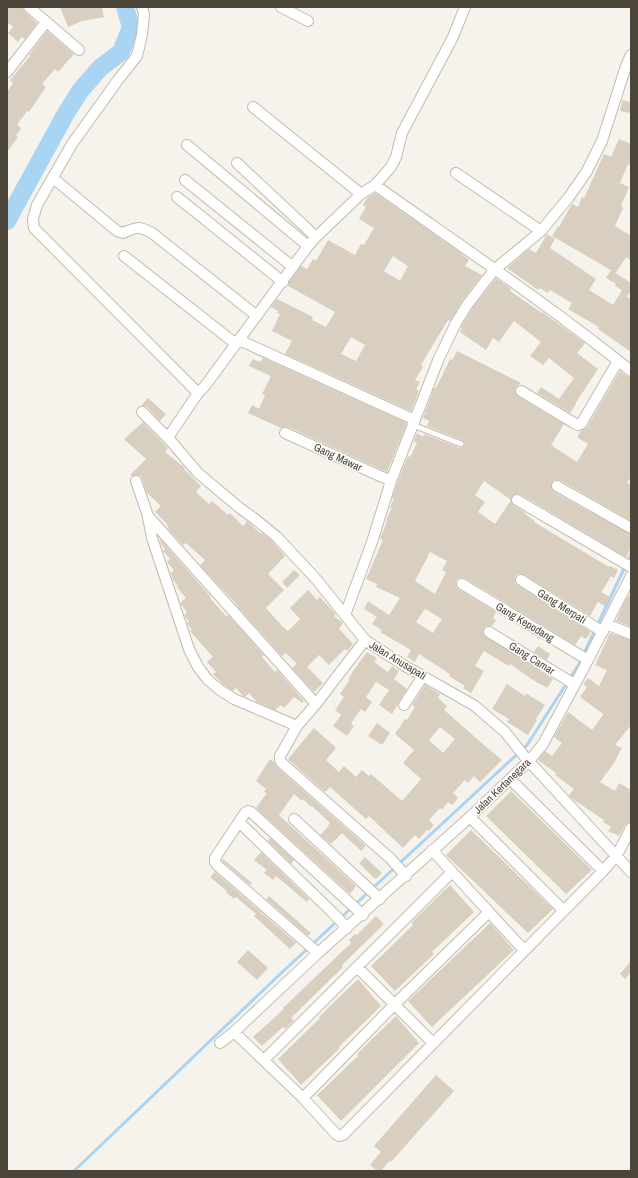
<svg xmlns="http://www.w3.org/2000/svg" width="638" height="1178" font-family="'Archivo Narrow',sans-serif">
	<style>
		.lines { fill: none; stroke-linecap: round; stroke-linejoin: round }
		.stream { stroke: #a9d4f2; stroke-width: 3 }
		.river { stroke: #a9d4f2; stroke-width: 18 }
		.building { fill: #d8cfc1; fill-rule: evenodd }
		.lane-casing { stroke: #c2bbae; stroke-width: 7 }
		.street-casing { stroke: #c2bbae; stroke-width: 12 }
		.lane { stroke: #fff; stroke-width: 5 }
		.street { stroke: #fff; stroke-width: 10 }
		.labels { text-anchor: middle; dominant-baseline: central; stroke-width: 3; stroke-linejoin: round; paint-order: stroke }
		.street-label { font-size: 11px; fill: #4b4439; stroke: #fff }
	</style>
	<rect width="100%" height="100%" fill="#f6f3ec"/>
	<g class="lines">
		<path class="stream" d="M74 1171 277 977 527 745 579 664 631 554"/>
		<path class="river" d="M7 221 65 115 80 91 100 68 121 52 131 27 125 7"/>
	</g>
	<path class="building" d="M7 7H23L25 12 37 23 25 39 22 37 18 42 8 33 13 27 7 22Z
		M60 7H102L104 17 82 21 68 27Z
		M47 31 74 54 58 72 55 69 42 84 46 87 29 112 27 111 17 125 21 128 16 136 18 137 7 152V92L13 83 10 80 30 56 29 55Z
		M622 100 631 102V113L620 111Z
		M619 139 631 144V165L628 164 620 183 629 187 621 206 623 208 615 226 631 236V260L626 257 616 273 552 236 558 226 559 227 572 204 578 207 582 197 584 198 604 154 611 157Z
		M375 193 457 250 469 260 465 266 482 275 462 301 450 321 448 320 421 365 423 367 415 380 420 382 416 389 419 391 411 411 285 354 292 341 272 331 280 314 277 313 278 311 271 307 277 299 313 317 312 320 326 327 335 312 288 286 289 282 301 266 307 269 313 259 316 261 328 240 355 255 361 244 364 245 374 228 359 219 366 207 363 205 367 198ZM393 256 408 266 400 281 384 271ZM351 337 365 345 356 361 341 354Z
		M547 234 555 239 550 248 596 279 589 290 613 305 622 290 615 286 616 284 606 278 611 270 631 283V291L627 297 631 299V352L598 329 599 327 568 309 572 303 550 290 548 293 540 288 538 290 507 268 529 249 536 253Z
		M496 278 511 289 510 291 542 313V312L585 343 577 353 598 369 575 404H576L570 413 537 393 541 387 559 399 574 378 549 358 543 365 530 356 541 342 514 321 499 342 493 338 486 350 460 332 462 328 461 327 462 326 472 309Z
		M457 351 521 383 516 387 515 390 517 396 564 424 551 445 577 462 588 444 577 437 581 431 587 427 620 371 627 376 631 377V477L627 483 631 485V521L560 480H554L551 486 554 492 631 534V548L626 557 520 494 513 495 511 500 484 481 475 495 485 502 478 512 495 524 511 500 513 505 526 513 525 514 535 521 534 522 609 567 610 566 618 570 614 578 611 576 602 591 601 592 610 597 605 606 598 602 590 616 524 575 518 574 515 577V583L518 585 591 632 586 639 581 636 575 645 465 578H459L456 581V587L459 590 496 612 493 618 496 620 492 626H486L484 628 483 632 484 635 553 679 547 688 539 683V684L510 664 509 666 484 651 475 666 484 671 471 693 463 688 465 686 449 676 450 674 419 654 415 662 407 657 411 650 380 632 382 630 372 624 377 617 364 609 368 601 389 615 400 598 376 587 377 584 366 579 383 540 380 539 387 521 386 520 392 508 390 507 394 499 392 498 396 486 408 456 410 457 417 443 414 441 417 433 423 437 424 434 460 448 463 447 465 445 462 440 427 426 429 421 423 418 434 388H436L450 359 452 360ZM430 552 447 561 442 570 446 572 435 594 415 581ZM425 609 442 619 433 633 416 622Z
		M263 358 407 423 387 472 288 427 281 428 248 413 252 405 259 409 265 395 262 394 271 376 249 366 253 359 260 362Z
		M148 398 166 414 160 421 147 407 141 406Z
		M143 422 168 448 165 452 185 468 184 469 201 486 196 492 209 504 212 501 228 515 230 513 243 526 247 521 261 534 262 533 273 542 285 556 268 574 284 590 266 608 282 626 288 631 300 619 290 608 308 590 317 600 320 597 336 614 334 616 343 623 339 629 353 644 347 651 345 649 329 665 319 655 307 667 323 683 314 692 292 668 297 664 286 653 282 656 281 655 237 606H238L200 565 205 560 186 543 183 545 170 531 167 526 168 525 155 512 161 506 147 493 141 476 137 475 132 476 130 475 146 459 124 439Z
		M160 539 211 597 210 598 226 616 228 615 264 655 262 657 275 672 277 670 304 701 302 703 294 697 284 708 281 705 275 710 257 702 249 693 245 697 242 695 236 688 233 691 224 685 213 674 216 672 207 662 213 657 190 631 192 630 187 623 189 622 184 615 187 612 180 603 186 598 177 587 178 586 173 580 171 573 174 570 167 562 170 559 163 551 165 549 161 544Z
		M294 570 300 575 287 588 282 582Z
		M631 593V627L616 621 626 599Z
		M610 633 631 640V725L615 745 622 748 614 763 600 782 615 791 619 783 631 790V822L625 825 619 836 608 831 611 827 603 822 604 820 571 798 569 795 574 789 555 775 556 773 538 760 545 751 552 756 562 743 554 737 568 712 592 730 603 715V714L580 697 587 687 583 684 588 678 599 686 607 670 595 665Z
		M538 646 550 654 547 660 534 652Z
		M367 652 377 658 374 662 388 672 392 666 399 671 394 679 407 689 392 714 379 705 389 690 376 682 366 697 372 702 365 712 361 709 351 723 354 726 347 736 333 726 341 715 335 710 344 697 340 694 349 681 348 680 353 671Z
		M507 684 525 696 527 694 545 705 536 719 537 720 528 735 507 722 509 719 492 709Z
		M425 685 440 694 438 698 447 706 444 710 450 715 484 745 502 760 480 782 474 776 468 783 465 780 453 793 458 798 452 805 448 802 442 810 440 808 429 820 434 825 429 831 427 830 419 839 415 835 403 848 369 816 366 819 330 787 325 792 288 759 314 728 336 748 326 760 339 772 344 766 356 777 362 770 369 776 371 774 402 801 421 779 403 763 414 750 395 734 405 719 407 720 415 707 412 705ZM440 727 455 739 443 753 429 740Z
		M377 723 390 733 382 745 368 736Z
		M270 759 274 762 278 768 366 846 361 851 342 833 331 844 320 835 329 826 328 825 330 823 312 806 311 807 303 799 302 801 294 794 279 815 356 886 350 894 256 808 267 793 264 792 266 789 256 781Z
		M511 791 592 870 566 894 486 816Z
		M471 830 553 909 528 933 446 855Z
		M270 838 294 860 291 864 268 841Z
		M261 852 309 899 307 902 276 876 273 880 264 873 267 870 254 860Z
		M365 857 382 873 377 878H374L359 863Z
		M223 859 252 883 250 885 222 861Z
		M215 872 296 943 290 949 254 916 256 914 236 897 234 899 226 892 227 891 210 877Z
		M450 885 474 912 432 952 434 954 395 991 371 966 413 925 411 923 422 912Z
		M269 896 311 933 308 936 266 899Z
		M376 916 384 924 342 965 343 967 291 1018 294 1020 285 1029 283 1027 262 1046 253 1037 284 1009 283 1008 351 943 349 940 355 934 357 935Z
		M490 923 514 950 432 1027 408 1001Z
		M248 950 268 968 257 980 237 962Z
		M631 961V972L625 979 620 974Z
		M358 979 381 1006 339 1047 340 1048 301 1085 278 1059 320 1018 319 1017 330 1006Z
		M396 1016 419 1043 341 1121 317 1095 358 1056 357 1054 368 1043Z
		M436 1075 454 1091 391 1162 390 1160 381 1171H377L370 1165 381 1152 374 1146Z"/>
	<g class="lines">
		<g class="lane-casing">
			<path id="lane" d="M413 425 461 444"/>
		</g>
		<g class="street-casing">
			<path id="street" d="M29 7 79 50
				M142 7 144 14 142 35 137 56 118 80 72 144 37 205 33 219 34 228 198 393
				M281 7 308 21
				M7 72 46 22
				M253 107 361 194
				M187 145 308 246
				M237 163 316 237
				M456 173 541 231
				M53 178 117 231 123 233C136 227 139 226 152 233L257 316
				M185 180 293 267
				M375 185C461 246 549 305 631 371
				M177 197 283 282
				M124 256 236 344
				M239 340 415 420
				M521 391 574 423 578 425 581 424 618 361
				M142 412 169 439 198 473 241 509 255 519 277 537 316 579 365 640 405 666 475 706 505 732 525 757 631 872
				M285 433 391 481
				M169 439 171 433 198 393 205 386 308 246 316 237 361 194 375 185 391 167 396 157 402 133 453 37 465 7
				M136 481 148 516 316 704
				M557 486 631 528
				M517 500 631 567
				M148 517 152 538 189 649 198 667 208 680 220 690 234 699 297 726
				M521 580 603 632
				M462 584 588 660
				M345 615 372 542 391 481 439 358 456 323 467 305 494 270 541 231 569 197 587 171 602 141 626 66 631 55
				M606 624 631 634
				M489 632 574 684
				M365 640 316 704 297 726 280 756V760L282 763 391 859 406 876
				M404 705 423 676
				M510 779 603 871
				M470 817 564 911
				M294 819 380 899
				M239 822 333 913 347 928
				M432 850 524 950
				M318 953 217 865 215 862V858L245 813 248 811 251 812 363 915
				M357 967 433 1043
				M234 1032 303 1098 336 1134 339 1136 343 1135 603 871 617 855 631 828
				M220 1043 234 1032 318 953 470 817 529 761 543 744 588 660 631 576
				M264 1060 452 872
				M303 1098 394 1005 489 912"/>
		</g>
		<use href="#lane" class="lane"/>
		<use href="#street" class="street"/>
	</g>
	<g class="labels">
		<g class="street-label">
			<text transform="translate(338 457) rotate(25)">Gang Mawar</text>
			<text transform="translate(562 606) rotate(32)">Gang Merpati</text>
			<text transform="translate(525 622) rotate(31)">Gang Kepodang</text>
			<text transform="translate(532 658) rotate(32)">Gang Camar</text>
			<text transform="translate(398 660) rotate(31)">Jalan Anusapati</text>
			<text transform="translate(502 786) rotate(-44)">Jalan Kertanegara</text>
		</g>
	</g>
	<rect width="638" height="1178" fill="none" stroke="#4b4439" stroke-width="16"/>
</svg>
